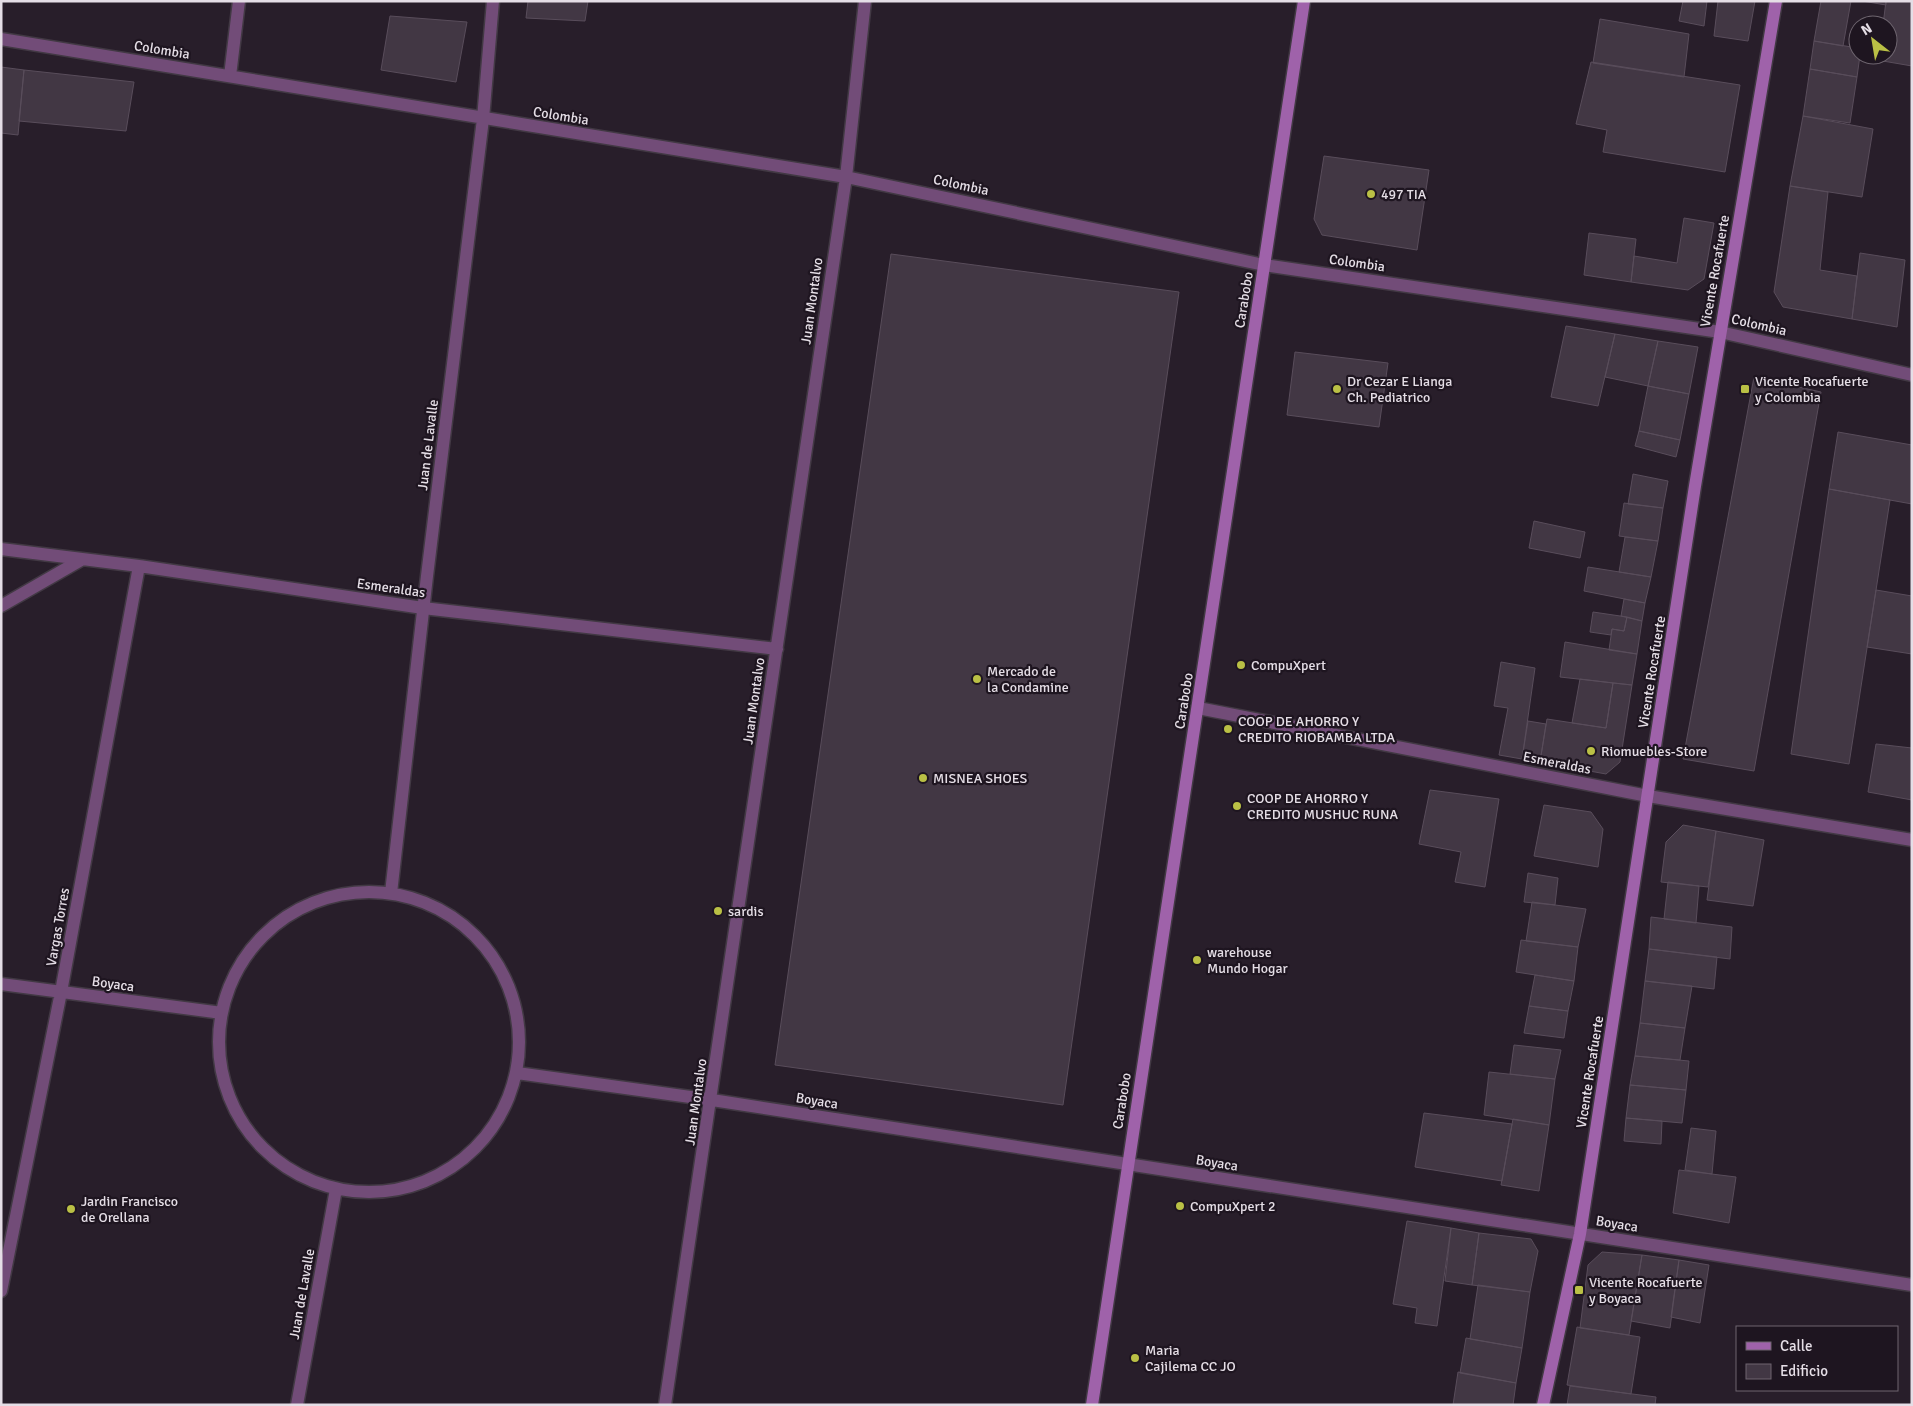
<svg xmlns="http://www.w3.org/2000/svg" width="1913" height="1406" font-family="Signika,sans-serif">
	<style>
		.building { fill: #423744; stroke: #594d5b }
		.lines { fill: none; stroke-linecap: round; stroke-linejoin: round }
		.street-casing { stroke: #423944; stroke-width: 15 }
		.secondary-casing { stroke: #423944; stroke-width: 15 }
		.street { stroke: #724c78; stroke-width: 12 }
		.secondary { stroke: #9f62aa; stroke-width: 12 }
		.poi-dot { fill: #bac045; stroke: #1e1520; stroke-width: 2 }
		.labels { text-anchor: middle; dominant-baseline: central; stroke-width: 4.5; stroke-linejoin: round; paint-order: stroke }
		.street-label { font-size: 14px; fill: #e5dee6; stroke: #1e1520 }
		.poi-label { font-size: 14px; fill: #e5dee6; stroke: #1e1520; text-anchor: start }
	</style>
	<rect width="100%" height="100%" fill="#281e2a"/>
	<path class="building" d="M528 1H588L585 21 526 18Z
		M1683 1H1707L1704 26 1679 21Z
		M1718 1H1755L1748 41 1714 36Z
		M1821 1H1851L1843 46 1814 41Z
		M1862 1H1886V5Z
		M1886 1H1912V66L1877 60 1878 55H1888V25H1883Z
		M390 16 467 22 456 82 381 70Z
		M1600 19 1689 34 1684 77 1593 63Z
		M1814 41 1858 48V55H1860L1857 77 1810 69Z
		M1591 62 1740 85 1725 172 1603 152 1607 130 1576 124Z
		M1 67 24 70 18 135 1 133Z
		M1810 69 1857 77 1850 123 1803 116Z
		M24 70 134 82 126 131 19 121Z
		M1803 116 1873 129 1862 197 1790 186Z
		M1324 156 1429 170 1417 250 1322 235 1314 219Z
		M1790 186 1828 192 1820 270 1857 276 1852 319 1783 307 1774 292Z
		M1684 218 1714 223 1704 279 1688 290 1631 282 1634 256 1677 263Z
		M1589 233 1636 239 1631 282 1584 275Z
		M1860 253 1905 260 1897 327 1852 319Z
		M891 254 1179 292 1063 1105 775 1065Z
		M1566 326 1615 334 1598 406 1551 397Z
		M1615 334 1658 341 1648 386 1605 377Z
		M1658 341 1698 347 1689 394 1648 386Z
		M1295 352 1388 363 1379 427 1287 415Z
		M1754 377 1821 392 1754 771 1683 759Z
		M1648 386 1689 394 1680 440 1639 431Z
		M1639 431 1680 440 1676 457 1635 446Z
		M1838 432 1912 445V504L1829 489Z
		M1633 474 1668 481 1663 508 1628 504Z
		M1829 489 1890 500 1849 764 1791 754Z
		M1624 503 1663 508 1658 541 1619 536Z
		M1534 521 1585 532 1580 558 1529 548Z
		M1625 537 1658 541 1651 577 1619 572Z
		M1588 567 1651 577 1645 603 1584 591Z
		M1876 590 1912 596V654L1867 647Z
		M1624 599 1645 603 1642 621 1621 616Z
		M1593 612 1627 617 1624 631 1612 629 1611 635 1590 632Z
		M1627 617 1642 621 1637 654 1609 650 1612 629 1624 631Z
		M1565 642 1637 654 1632 685 1560 677Z
		M1501 662 1535 668 1522 759 1499 755 1508 708 1494 706Z
		M1580 679 1613 683 1606 728 1572 723Z
		M1613 683 1632 685 1620 762 1606 774 1540 762 1547 719 1606 728Z
		M1528 721 1546 724 1540 762 1522 759Z
		M1876 744 1912 748V800L1868 792Z
		M1430 790 1499 799 1485 887 1455 882 1461 852 1419 844Z
		M1544 805 1591 812 1603 829 1598 867 1534 856Z
		M1683 825 1716 831 1708 887 1661 882 1666 842Z
		M1716 831 1764 840 1753 906 1707 900Z
		M1528 873 1558 878 1555 905 1524 902Z
		M1668 882 1699 886 1696 923 1664 919Z
		M1532 902 1586 909 1578 947 1526 941Z
		M1651 917 1732 927 1730 959 1649 949Z
		M1521 940 1578 947 1574 981 1516 972Z
		M1649 949 1717 957 1714 989 1645 981Z
		M1535 975 1574 981 1568 1011 1529 1006Z
		M1645 981 1692 986 1685 1028 1640 1023Z
		M1529 1006 1568 1011 1564 1038 1524 1033Z
		M1640 1023 1685 1028 1680 1060 1635 1056Z
		M1514 1045 1561 1050 1555 1079 1510 1074Z
		M1635 1056 1689 1061 1686 1090 1630 1085Z
		M1489 1072 1555 1079 1549 1125 1484 1115Z
		M1630 1085 1686 1090 1682 1123 1626 1118Z
		M1424 1113 1512 1124 1502 1181 1415 1167Z
		M1626 1118 1662 1121 1661 1144 1624 1141Z
		M1513 1119 1549 1125 1539 1191 1501 1185Z
		M1691 1128 1716 1131 1712 1174 1685 1170Z
		M1679 1170 1736 1177 1729 1223 1673 1213Z
		M1407 1221 1451 1228 1437 1326 1415 1323 1417 1308 1393 1304Z
		M1451 1228 1479 1233 1472 1285 1445 1281Z
		M1479 1233 1531 1239 1538 1251 1530 1292 1472 1285Z
		M1602 1252 1642 1255 1629 1335 1580 1328 1588 1265Z
		M1642 1255 1679 1260 1670 1328 1631 1321Z
		M1679 1260 1709 1265 1700 1323 1671 1317Z
		M1478 1285 1530 1292 1522 1348 1470 1339Z
		M1577 1327 1640 1337 1631 1394 1567 1385Z
		M1466 1338 1522 1348 1516 1383 1460 1373Z
		M1458 1372 1516 1383 1513 1405H1453Z
		M1570 1386 1656 1397 1655 1405H1567Z"/>
	<g class="lines">
		<g class="street-casing">
			<path id="street" d="M1 39 846 177 1264 265 1720 332 1912 375
				M230 76 239 1
				M1 549 139 566 423 608 777 649
				M1 606 81 560
				M1198 708 1648 796 1912 840
				M219 1042a150 150 0 1 1 300 0a150 150 0 1 1-300 0Z
				M391 893 427 576 483 119 493 1
				M1 984 222 1013
				M517 1073 712 1100 1912 1285
				M1 1291 61 992 139 566
				M297 1405 336 1189
				M665 1405 846 177 865 1"/>
		</g>
		<g class="secondary-casing">
			<path id="secondary" d="M1092 1405 1304 1
				M1543 1405 1580 1234 1695 486 1776 1"/>
		</g>
		<use href="#street" class="street"/>
		<use href="#secondary" class="secondary"/>
	</g>
	<g class="poi-dot">
		<circle cx="1371" cy="194" r="5"/>
		<circle cx="1337" cy="389" r="5"/>
		<rect x="1740" y="384" width="10" height="10" rx="2.5"/>
		<circle cx="1241" cy="665" r="5"/>
		<circle cx="977" cy="679" r="5"/>
		<circle cx="1228" cy="729" r="5"/>
		<circle cx="1591" cy="751" r="5"/>
		<circle cx="923" cy="778" r="5"/>
		<circle cx="1237" cy="806" r="5"/>
		<circle cx="718" cy="911" r="5"/>
		<circle cx="1197" cy="960" r="5"/>
		<circle cx="1180" cy="1206" r="5"/>
		<circle cx="71" cy="1209" r="5"/>
		<rect x="1574" y="1285" width="10" height="10" rx="2.5"/>
		<circle cx="1135" cy="1358" r="5"/>
	</g>
	<g class="labels">
		<g class="street-label">
			<text transform="translate(162 50) rotate(9)">Colombia</text>
			<text transform="translate(561 116) rotate(9)">Colombia</text>
			<text transform="translate(961 185) rotate(12)">Colombia</text>
			<text transform="translate(1357 263) rotate(8)">Colombia</text>
			<text transform="translate(1715 271) rotate(-80)">Vicente Rocafuerte</text>
			<text transform="translate(1244 300) rotate(-81)">Carabobo</text>
			<text transform="translate(812 301) rotate(-82)">Juan Montalvo</text>
			<text transform="translate(1759 325) rotate(13)">Colombia</text>
			<text transform="translate(428 445) rotate(-83)">Juan de Lavalle</text>
			<text transform="translate(391 588) rotate(8)">Esmeraldas</text>
			<text transform="translate(1652 672) rotate(-81)">Vicente Rocafuerte</text>
			<text transform="translate(754 701) rotate(-82)">Juan Montalvo</text>
			<text transform="translate(1184 701) rotate(-81)">Carabobo</text>
			<text transform="translate(1557 763) rotate(11)">Esmeraldas</text>
			<text transform="translate(58 927) rotate(-80)">Vargas Torres</text>
			<text transform="translate(113 984) rotate(8)">Boyaca</text>
			<text transform="translate(1590 1072) rotate(-81)">Vicente Rocafuerte</text>
			<text transform="translate(817 1101) rotate(9)">Boyaca</text>
			<text transform="translate(1122 1101) rotate(-81)">Carabobo</text>
			<text transform="translate(696 1102) rotate(-82)">Juan Montalvo</text>
			<text transform="translate(1217 1163) rotate(9)">Boyaca</text>
			<text transform="translate(1617 1224) rotate(9)">Boyaca</text>
			<text transform="translate(302 1294) rotate(-80)">Juan de Lavalle</text>
		</g>
		<g class="poi-label">
			<text x="1381" y="194">497 TIA</text>
			<text x="1347" y="381">Dr Cezar E Lianga<tspan x="1347" dy="16">Ch. Pediatrico</tspan></text>
			<text x="1755" y="381">Vicente Rocafuerte<tspan x="1755" dy="16">y Colombia</tspan></text>
			<text x="1251" y="665">CompuXpert</text>
			<text x="987" y="671">Mercado de<tspan x="987" dy="16">la Condamine</tspan></text>
			<text x="1238" y="721">COOP DE AHORRO Y<tspan x="1238" dy="16">CREDITO RIOBAMBA LTDA</tspan></text>
			<text x="1601" y="751">Riomuebles-Store</text>
			<text x="933" y="778">MISNEA SHOES</text>
			<text x="1247" y="798">COOP DE AHORRO Y<tspan x="1247" dy="16">CREDITO MUSHUC RUNA</tspan></text>
			<text x="728" y="911">sardis</text>
			<text x="1207" y="952">warehouse<tspan x="1207" dy="16">Mundo Hogar</tspan></text>
			<text x="81" y="1201">Jardin Francisco<tspan x="81" dy="16">de Orellana</tspan></text>
			<text x="1190" y="1206">CompuXpert 2</text>
			<text x="1589" y="1282">Vicente Rocafuerte<tspan x="1589" dy="16">y Boyaca</tspan></text>
			<text x="1145" y="1350">Maria<tspan x="1145" dy="16">Cajilema CC JO</tspan></text>
		</g>
	</g>
	<rect width="1913" height="1406" fill="none" stroke="#e5dee6" stroke-width="5"/>
	<rect x="1736" y="1326" width="162" height="65" fill="#1e1520" stroke="#6e656f"/>
	<rect x="1746" y="1342" width="25" height="8" fill="#9f62aa" stroke="#6e656f"/>
	<text x="1780" y="1351" font-size="15" fill="#e5dee6">Calle</text>
	<rect x="1746" y="1364" width="25" height="15" fill="#423744" stroke="#6e656f"/>
	<text x="1780" y="1376" font-size="15" fill="#e5dee6">Edificio</text>
	<g transform="translate(1873 40) rotate(329)"><circle r="24" fill="#1e1520" stroke="#6e656f"/>
	<path d="M0-4L9 19L0 12L-9 19Z" fill="#bac045"/>
	<text y="-8" font-size="14" font-weight="bold" text-anchor="middle" fill="#e5dee6">N</text>
	</g>
</svg>
